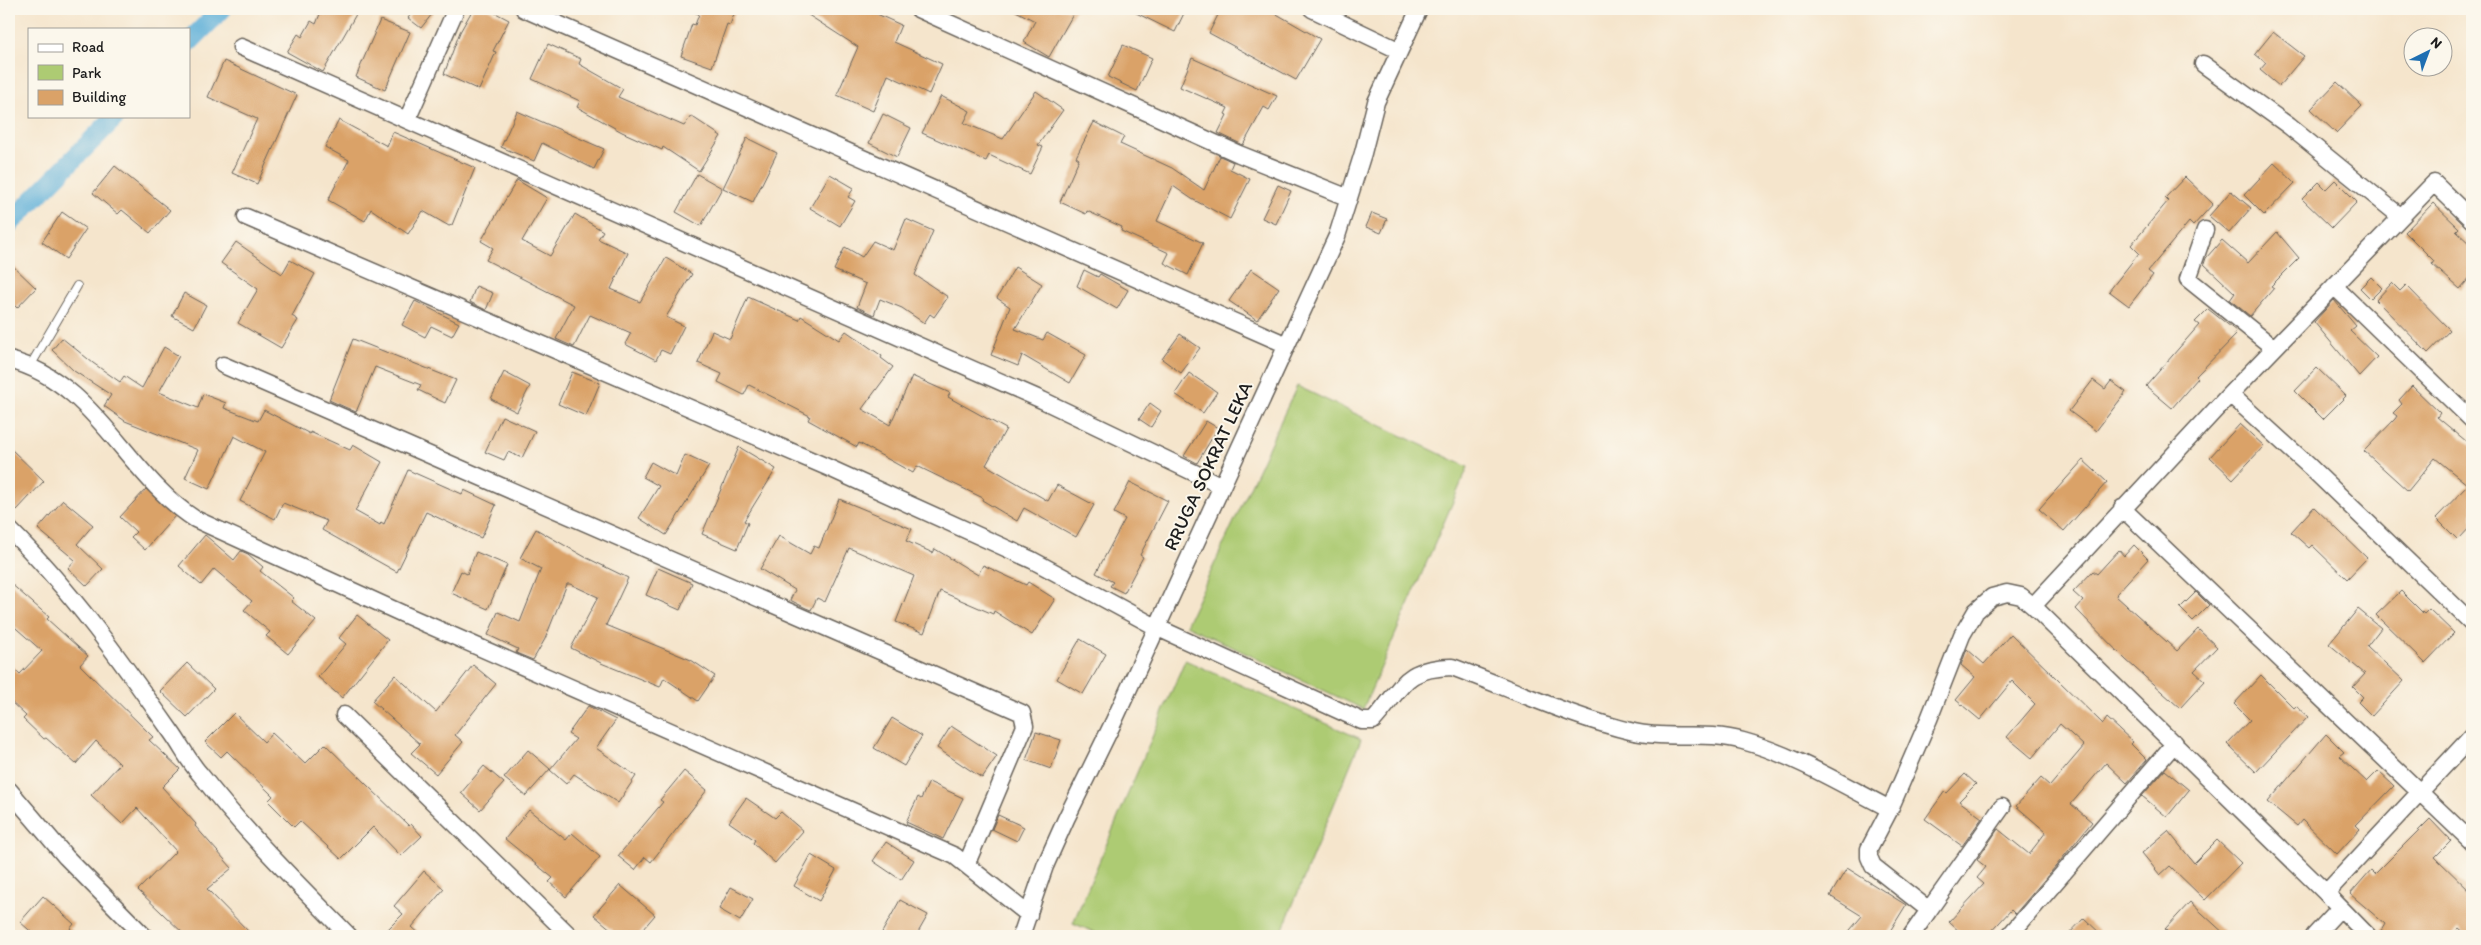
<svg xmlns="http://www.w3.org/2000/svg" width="2481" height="945" font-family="Itim,sans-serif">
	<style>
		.green { fill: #adcb73; stroke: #647448 }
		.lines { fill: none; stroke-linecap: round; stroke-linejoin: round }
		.canal { stroke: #5dafd8; stroke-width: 20 }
		.building { fill: #daa268 }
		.service-casing { stroke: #68625a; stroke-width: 10 }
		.minor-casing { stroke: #68625a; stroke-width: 19 }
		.service { stroke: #fff; stroke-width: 8 }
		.minor { stroke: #fff; stroke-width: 16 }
		.labels { text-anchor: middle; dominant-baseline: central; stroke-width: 4; stroke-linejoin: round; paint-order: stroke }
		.street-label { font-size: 19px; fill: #1c1c1c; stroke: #fbf7ec }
	</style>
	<rect width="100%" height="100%" fill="#fbf7ec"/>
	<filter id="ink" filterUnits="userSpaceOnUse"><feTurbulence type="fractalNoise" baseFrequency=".02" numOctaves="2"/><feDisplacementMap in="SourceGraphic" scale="10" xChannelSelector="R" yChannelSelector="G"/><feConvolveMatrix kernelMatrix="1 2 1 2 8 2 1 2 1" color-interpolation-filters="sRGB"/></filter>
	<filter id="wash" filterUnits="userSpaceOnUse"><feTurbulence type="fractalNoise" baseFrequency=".0096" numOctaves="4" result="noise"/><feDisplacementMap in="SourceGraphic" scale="20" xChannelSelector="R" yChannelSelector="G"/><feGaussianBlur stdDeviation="1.12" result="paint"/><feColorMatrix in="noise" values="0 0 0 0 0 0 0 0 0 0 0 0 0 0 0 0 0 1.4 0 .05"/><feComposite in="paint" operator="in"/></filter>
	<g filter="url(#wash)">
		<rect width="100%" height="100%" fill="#f5e5cc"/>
		<path class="green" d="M1297 386 1468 467 1363 709 1186 625Z
			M1185 660 1361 739 1280 936H1103L1073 923Z"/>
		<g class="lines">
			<path class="canal" d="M189 42 222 9
				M9 224 116 116"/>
		</g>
		<g id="blocks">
			<path class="building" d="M322 9H359L323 72 287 52 298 34 302 37 311 21 316 24Z
				M415 9H436L421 28 408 18Z
				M473 9H488L509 20 493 51 496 52 479 90 444 74 460 32Z
				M691 9H736L730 25 727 24 712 67 681 56 692 24 695 25 699 14 690 11Z
				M799 9H866L901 25 894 42 942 64 929 94 888 75 873 111 837 95 858 47Z
				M1012 9H1076L1049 57 1024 42 1035 21Z
				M1128 9H1186L1175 32Z
				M1221 9H1268L1320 39 1296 80 1209 33Z
				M380 20 410 32 385 90 356 77Z
				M2273 32 2304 56 2279 86 2260 70 2266 63 2255 54Z
				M548 44 581 59 579 64 623 89 618 97 684 126 691 116 721 136 699 171 663 147 662 150 622 132 577 107 580 101 532 79Z
				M1123 45 1152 58 1137 91 1108 77Z
				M1192 58 1277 96 1269 110 1264 107 1243 145 1218 133 1227 115 1225 114 1228 108 1180 87Z
				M224 61 297 95 257 184 232 173 257 119 208 97Z
				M2337 82 2362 106 2336 133 2311 109Z
				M1036 91 1063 110 1038 145 1043 147 1030 174 989 155 986 161 922 133 941 96 970 111 964 123 1003 139Z
				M517 111 604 149 594 169 542 143 534 161 501 147Z
				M883 114 911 128 897 157 869 143Z
				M339 120 387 146 393 132 475 168 452 225 449 226 423 211 408 234 371 209 365 221 328 200 349 160 325 147Z
				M1094 122 1124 137 1120 144 1172 168 1204 190 1220 156 1233 162 1230 169 1250 179 1230 219 1192 199 1173 186 1157 221 1203 243 1188 275 1164 263 1169 253 1121 231 1122 227 1087 211 1086 214 1060 202 1079 159 1076 157Z
				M747 138 777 153 753 202 723 188Z
				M2274 163 2295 183 2264 215 2244 195Z
				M115 166 170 210 150 233 122 210 118 214 93 193Z
				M697 174 722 188 701 226 676 212Z
				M830 174 854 188 848 197 855 201 840 226 810 208Z
				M2185 177 2213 204 2193 226 2189 222 2148 271 2153 275 2129 306 2109 291 2139 253 2131 245 2168 201 2165 198Z
				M517 180 547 198 522 241 550 256 575 214 603 231 598 239 628 253 611 289 640 302 666 258 692 274 666 317 684 326 670 354 661 350 656 360 625 344 631 333 590 315 574 347 556 339 574 305 486 260 493 248 481 241Z
				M2335 180 2357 202 2332 228 2302 199 2319 182 2326 189Z
				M1278 185 1291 191 1276 224 1262 218Z
				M2231 191 2251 208 2229 233 2209 216Z
				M2433 203 2459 228 2456 231 2472 246V275L2460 289 2432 264 2434 261 2405 232Z
				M62 212 86 229 66 259 42 242Z
				M1372 213 1387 219 1381 233 1366 227Z
				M906 219 933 231 915 275 948 297 934 317 930 314 924 323 902 308 880 299 874 315 857 307 866 284 834 270 845 247 862 257 873 241 893 250Z
				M2277 232 2299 258 2271 286 2274 288 2250 316 2230 300 2235 293 2204 264 2206 258 2222 240 2248 263Z
				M236 242 282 274 290 260 315 274 292 316 298 320 281 348 238 323 258 289 221 263Z
				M9 262 36 288 17 308 9 300Z
				M1015 267 1042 284 1015 329 1043 340 1047 333 1086 355 1070 383 1022 355 1018 366 991 355 1010 307 997 298Z
				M1251 269 1279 288 1257 320 1229 301Z
				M1084 270 1098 277 1100 274 1128 290 1117 309 1077 286Z
				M2371 277 2382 288 2371 299 2360 288Z
				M2392 283 2400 291 2406 285 2450 330 2428 353 2376 300Z
				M476 286 493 293 486 310 470 302Z
				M184 293 206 305 194 328 172 316Z
				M748 297 799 320 801 316 839 340 846 331 882 356 881 358 893 367 862 409 890 425 912 376 950 393 948 397 1006 429 986 465 1048 501 1057 485 1094 505 1076 537 1024 508 1017 521 982 500 983 498 917 466 913 473 859 443 857 447 808 420 810 416 749 385 744 395 718 382 722 374 698 363 712 331 730 339Z
				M2334 300 2356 326 2350 331 2377 357 2359 376 2314 322Z
				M415 301 459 323 452 336 431 326 425 337 402 325Z
				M2208 309 2236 331 2234 334 2236 335 2196 376 2198 378 2172 408 2146 386 2199 325 2195 322Z
				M1180 334 1200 348 1181 373 1162 359Z
				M62 338 93 363 120 382 124 376 142 388 164 347 179 356 159 392 198 408 203 394 226 403 224 408 258 421 264 410 310 434V432L350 450 353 445 382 462 355 511 380 525 381 522 384 524 408 470 462 494 464 490 496 505 481 538 426 512 397 572 322 530 327 521 283 503 275 519 240 501 265 452 234 436 209 489 185 478 198 450 125 421 104 406 111 395 74 371 52 350Z
				M353 339 456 380 445 403 418 390 421 385 375 367 356 412 329 400Z
				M2317 368 2346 396 2323 419 2295 391Z
				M504 372 530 386 517 412 491 399Z
				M572 372 600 383 586 416 558 404Z
				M1189 373 1217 392 1203 413 1175 394Z
				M2093 380 2105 389 2111 381 2126 392 2096 431 2069 411Z
				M2412 386 2440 413 2437 417 2472 446V525L2458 540 2436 518 2468 485 2435 458 2408 491 2364 451 2395 419 2397 416 2393 413 2402 404 2399 400Z
				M1150 403 1161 411 1151 427 1139 419Z
				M502 416 535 431 522 458 508 452 504 460 485 452Z
				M1206 421 1218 428 1197 463 1184 456Z
				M2240 424 2264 446 2233 479 2210 457Z
				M9 447 44 481 17 510 9 502Z
				M739 447 776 469 744 521 748 523 737 549 702 534Z
				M685 455 709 466 666 535 639 518 659 486 643 477 651 462 676 476Z
				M2083 460 2107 482 2064 531 2039 509Z
				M1130 482 1168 501 1140 555 1143 557 1124 593 1110 586 1113 582 1096 573 1125 519 1114 513Z
				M146 489 175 516 145 550 131 537 136 532 120 517Z
				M839 499 912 529 906 541 933 553 935 549 978 575 983 565 1026 585 1028 582 1055 599 1032 635 994 611 993 614 940 591 924 633 896 622 914 576 849 548 825 602 817 598 811 610 806 608 790 600 795 590 760 569 779 536 810 554 814 546 819 548Z
				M63 500 93 525 77 544 103 569 87 586 68 568 75 560 38 529Z
				M2314 507 2367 558 2347 579 2312 545 2309 548 2291 532Z
				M536 529 585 557 628 578 606 625 691 660 715 676 698 701 664 678 660 687 601 663 571 648 598 597 570 584H567L545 639 533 660 516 653 518 649 488 635 498 612 520 622 541 569 520 558Z
				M205 535 234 560 241 551 248 554 263 567 260 571 294 598 291 601 316 621 288 654 266 636 270 632 244 610 252 601 214 569 201 585 179 566Z
				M2134 545 2148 559 2117 593 2116 596 2177 651 2198 629 2217 647 2194 671 2205 681 2180 708 2126 660 2076 609 2083 601 2073 592 2093 571 2097 574 2119 550 2124 556Z
				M476 552 507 565 488 609 451 593 461 571 467 574Z
				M658 568 692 583 680 610 646 595Z
				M9 582 49 617 47 619 88 656 80 665 153 737 149 740 180 769 162 787 196 824 195 826 232 868 207 889 253 936H186L138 890 176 851 137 808 122 824 91 795 120 764 96 741 76 764 46 738 44 739 23 719 26 716 9 700V664L20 674 42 651 9 622Z
				M2401 591 2424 614 2429 609 2454 633 2425 663 2376 615Z
				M2196 592 2209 605 2193 621 2180 608Z
				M2358 609 2381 628 2367 646 2404 681 2372 716 2358 702 2363 697 2353 687 2365 674 2329 644Z
				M357 615 388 640 342 698 318 677 346 644 339 638Z
				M2011 634 2103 724 2107 718 2133 742 2131 744 2147 760 2127 783 2106 763 2071 804 2092 822 2056 866 2015 914 2011 910 1987 936H1964L1949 922 1984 884 1977 878 1986 867 1977 860 1998 829 2029 854 2046 832 2016 806 2041 778 2050 786 2084 746 2060 724 2032 758 2007 737 2035 704 2012 681 1980 720 1956 700 1975 677 1961 665 1967 649 1984 664Z
				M1080 639 1106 654 1083 694 1057 679Z
				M187 663 214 689 187 717 160 691Z
				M473 665 496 684 455 735 463 742 436 774 411 753 420 744 372 701 395 675 436 712Z
				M2261 675 2294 708 2296 706 2308 717 2256 772 2227 744 2250 720 2234 704Z
				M588 706 616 720 596 748 636 776 618 803 574 774 566 784 550 770 576 739 568 734Z
				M234 713 264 742 272 733 305 764 325 744 409 826 411 824 422 836 401 856 373 827 341 859 300 821 294 827 268 801 273 796 227 751 221 757 205 742Z
				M892 718 922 736 904 766 874 748Z
				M951 726 997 756 982 778 937 748Z
				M1036 732 1061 740 1051 769 1026 760Z
				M2326 734 2344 752 2339 756 2367 782 2378 771 2394 786 2356 825 2360 829 2337 854 2302 820 2297 826 2268 802Z
				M528 750 550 769 526 796 504 778Z
				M484 766 504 783 480 810 461 793Z
				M2165 770 2189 790 2167 817 2142 796Z
				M684 771 707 790 651 862 645 857 635 870 618 856 663 802 660 800Z
				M1965 774 1976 784 1959 801 1982 818 1962 846 1925 819 1945 791 1947 793Z
				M929 782 963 798 943 839 906 822 918 797 921 799Z
				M746 798 775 818 781 812 803 831 775 863 753 843 755 840 729 822Z
				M529 810 566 840 572 833 600 857 566 897 549 882 553 878 505 839Z
				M998 815 1024 827 1017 841 992 829Z
				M2430 819 2451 841 2435 857 2472 893V936H2468L2459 928 2451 936H2378L2385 924 2350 894 2371 870 2375 874Z
				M2168 831 2194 863 2217 840 2241 863 2205 900 2170 866 2160 875 2142 853Z
				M886 842 914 860 901 880 873 861Z
				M811 855 836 870 819 901 794 886Z
				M1847 868 1906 905 1887 936H1845L1862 916 1830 896Z
				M424 871 444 889 412 927 422 936H381L403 914 394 906Z
				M620 885 655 915 637 936H619L594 915Z
				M731 887 753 899 740 921 719 909Z
				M43 896 74 924 70 929 78 936H36L20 922Z
				M900 900 928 915 916 936H880Z
				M2190 902 2227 936H2172L2165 929Z
				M2084 918 2103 936H2067Z"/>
		</g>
	</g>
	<g filter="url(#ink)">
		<use href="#blocks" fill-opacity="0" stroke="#68625a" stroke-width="1"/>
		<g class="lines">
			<g class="service-casing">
				<path id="service" d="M29 368 77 286"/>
			</g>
			<g class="minor-casing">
				<path id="minor" d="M524 9 1287 345
					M918 9 1239 154 1349 198
					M1312 9 1398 50
					M241 47 1042 400 1222 486
					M2203 64 2289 126 2401 217 2434 183 2472 220
					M407 120 456 9
					M246 217 827 467 1032 560 1156 627 1362 721H1373C1403 689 1401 668 1452 667 1512 689 1571 717 1634 732 1670 740 1706 730 1743 741 1794 755 1843 785 1890 809
					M2205 230 2188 279 2274 348
					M2334 286 2472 420
					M9 360C96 382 125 474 195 519L401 613 955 856 1029 915
					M223 365 1022 713 1025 726 967 863
					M2230 394 2309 466 2472 623
					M2122 508 2472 842
					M9 529C71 590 122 662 172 733 182 747 189 762 200 774 245 832 298 884 349 936
					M344 715 570 936
					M9 790 66 857 144 936
					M2326 893 2033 606 2230 394 2401 217
					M1929 910 2002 807
					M1021 936 1045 866 1066 819 1113 723 1337 236 1363 153 1376 102 1419 9
					M1911 936 1929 910 1873 866 1869 857V849L1890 809 1929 719 1962 635 1976 611 1992 597 2007 593 2021 596 2033 606
					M2009 936 2175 743
					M2314 936 2340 908
					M2368 936 2326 893 2472 736"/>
			</g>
			<use href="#service" class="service"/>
			<use href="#minor" class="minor"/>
		</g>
	</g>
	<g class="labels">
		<g class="street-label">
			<text transform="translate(1208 466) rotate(-65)">RRUGA SOKRAT LEKA</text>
		</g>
	</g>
	<rect width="2481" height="945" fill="none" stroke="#fbf7ec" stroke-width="30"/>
	<rect x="28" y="28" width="162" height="90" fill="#fbf7ec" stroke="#a29f99"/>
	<rect x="38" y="44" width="25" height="8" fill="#ffffff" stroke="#a29f99"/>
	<text x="72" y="52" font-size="15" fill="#1c1c1c">Road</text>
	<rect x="38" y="65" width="25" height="15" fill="#adcb73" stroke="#a29f99"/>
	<text x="72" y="78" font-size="15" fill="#1c1c1c">Park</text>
	<rect x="38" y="90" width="25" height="15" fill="#daa268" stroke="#a29f99"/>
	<text x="72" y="102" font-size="15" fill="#1c1c1c">Building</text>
	<g transform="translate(2428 52) rotate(42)"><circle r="24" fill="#fbf7ec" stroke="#a29f99"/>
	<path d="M0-4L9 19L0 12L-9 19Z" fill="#1f6fb2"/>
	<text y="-8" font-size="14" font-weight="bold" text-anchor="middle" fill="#1c1c1c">N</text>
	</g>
</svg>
